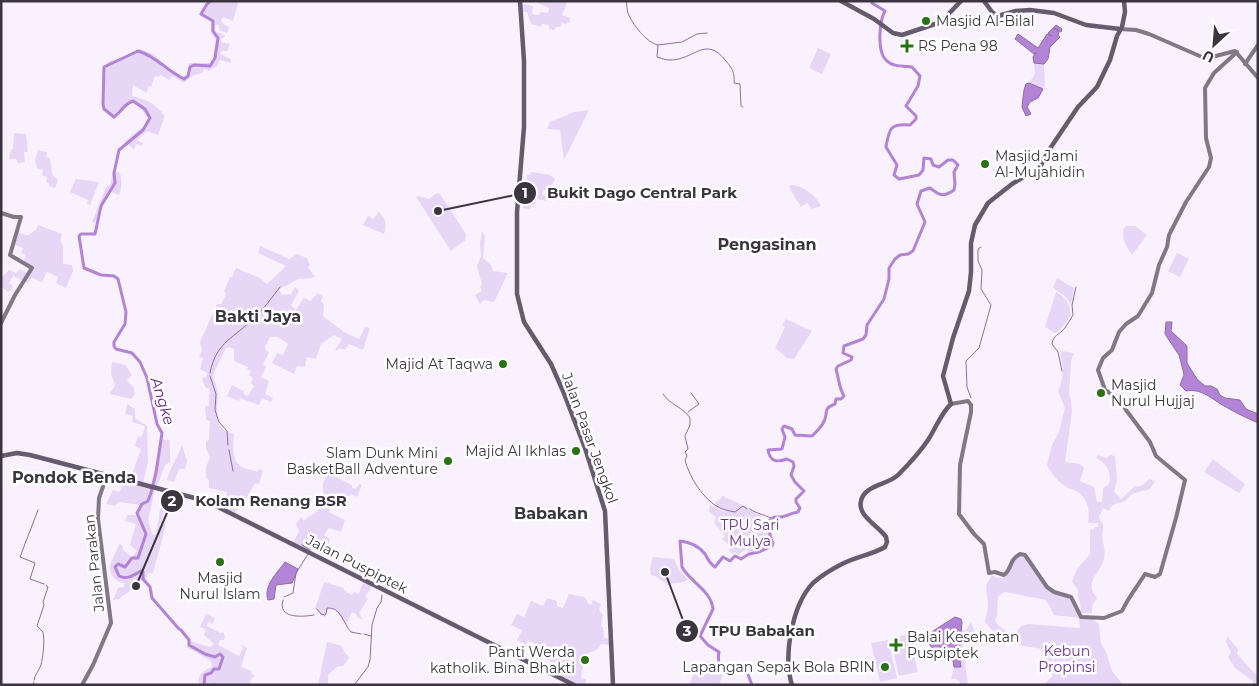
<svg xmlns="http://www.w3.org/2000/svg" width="1259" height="686" font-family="Montserrat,sans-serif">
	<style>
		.green { fill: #e8d6f6 }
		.water { fill: #b384d5; stroke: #8f6ca8 }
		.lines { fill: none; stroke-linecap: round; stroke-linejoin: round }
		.stream { stroke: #8f6ca8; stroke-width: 1 }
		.river { stroke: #b384d5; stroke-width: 3 }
		.secondary { stroke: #807787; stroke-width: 4 }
		.primary { stroke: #655a6e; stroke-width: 4.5 }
		.poi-dot { fill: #2b7214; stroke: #fff; stroke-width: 2 }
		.labels { text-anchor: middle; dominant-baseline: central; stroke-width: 5; stroke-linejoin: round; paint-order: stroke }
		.poi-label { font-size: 14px; fill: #3b3540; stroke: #fff; text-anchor: start }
		.street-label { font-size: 14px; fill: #3b3540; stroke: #fff }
		.park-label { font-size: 14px; fill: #6c3190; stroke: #fff }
		.water-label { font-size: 15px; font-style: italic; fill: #5c1e7e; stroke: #fff }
		.quarter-label { font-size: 16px; font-weight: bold; fill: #3b3540; stroke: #fff }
		.leader { fill: none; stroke: #3b3540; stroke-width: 2 }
		.callout-dot { fill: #3b3540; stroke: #fff; stroke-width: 2 }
		.mark-label { font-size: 15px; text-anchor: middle; font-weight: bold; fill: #fff }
		.callout-label { font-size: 15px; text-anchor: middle; font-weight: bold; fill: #3b3540; stroke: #fff; stroke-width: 5; stroke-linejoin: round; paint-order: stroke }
	</style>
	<rect width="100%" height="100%" fill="#f9f2fe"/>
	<path class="green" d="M214 1H236L238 4 233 21 223 17 221 20 223 24 229 27 227 33 219 30V25H215L214 31 225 35 224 38H221V42L230 44 227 51H222L220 54 231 59V63L220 60 216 68 215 67 209 71 204 69 202 73 192 76 184 83 172 76 169 80 161 75 158 77 155 76 151 87 148 86 147 93 133 85 132 96C148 100 154 103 165 116L158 135 147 131 137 140 143 143 142 146 136 144 134 150 125 141 143 127 148 118 139 107 131 102 113 116 103 108 106 63 114 59 118 60 140 49 153 54 169 68 184 77 187 74 189 63H210L213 59 216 40 211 33V21L202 15 207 6Z
		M538 1H562L567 3 562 15 570 18V22L566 24 562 23 560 27H556L554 30 549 29V25L542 24 541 27 531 24 527 12H521V4L533 6 532 14 538 15 541 12 548 13 549 8 537 3Z
		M818 48 831 54 822 74 809 68Z
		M1034 63 1044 64 1045 84 1043 89 1029 83 1035 74Z
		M589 110 564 160 560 130 547 129 550 122 574 112Z
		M14 133 26 134 28 152H24L25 162 18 163 16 159H9L11 149H13Z
		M38 150 47 152 46 157 50 158 52 174 58 180 55 188 49 186V183L46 182 47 177 42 175 43 170 37 168 35 160Z
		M113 170 120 173C122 181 122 187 119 195L109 191 95 223 92 222 106 187 110 185Z
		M532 172 550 175 555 179 549 191 543 190 542 195 548 196 547 201 536 199 535 205 532 204 530 209 523 208 524 199 535 198 537 188 530 187V184L526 183 527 175H530Z
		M76 179 99 182 90 205 87 204 88 200 70 192Z
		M790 185C802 185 816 195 821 206L812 209 807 203 801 207 790 189Z
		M437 193 440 194 466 234 465 242 464 241 451 251 416 197 419 196 429 199Z
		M379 212C386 219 387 224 384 234L363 225 368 216 373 219Z
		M38 225 62 234 60 241 63 246V264L72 265 73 271 66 288 56 283 58 277 47 272 42 282 32 278 28 283 13 276 9 283 13 286 9 292 1 287V278L9 270 16 273 20 269 30 274 33 268 23 263 26 255 21 253 23 248 15 245 18 233 28 235 36 230Z
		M1126 226H1135L1147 235 1132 255C1126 246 1121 239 1124 228Z
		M482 231 485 236 483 258 491 265 493 271 508 273 494 302 484 300 480 304 475 295 482 291 480 287 482 285 477 266 481 256 480 243Z
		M260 246 289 259 297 254 307 258 310 265 308 267 315 277C309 279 304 278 298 279 294 281 287 286 279 289L282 295 291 294 295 287 299 291 291 305 296 310 304 298 310 301 318 293 323 297 321 301 324 305 323 316 344 332 359 339 365 327 370 328 363 350 349 344 345 350 339 348 337 351 335 350 342 339 334 335 321 344 316 359 307 357 305 367 297 366 294 374 272 363 277 353 283 355 288 344 278 337H270L265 347 266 351 269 352 263 365 266 367 261 377 269 381 265 394 273 398 271 402 262 398 259 405 240 398 239 401 227 396 232 385 244 391 243 394 248 396 254 386 251 383 253 378 249 375 251 371 247 369 248 367 234 361V349L229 347 226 348 213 375C214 381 218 388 218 394 218 411 212 429 234 434 233 446 231 463 244 468 248 470 253 470 257 472L259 469 263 471 259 484 255 483 244 503 240 502 236 513 223 507 227 492 209 488V480L206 477V467L210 457 206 449V441L209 440 210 421 206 420 205 406H209V395H210L209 388H206L202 380 203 377 206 378 207 373 200 369 203 358 199 357 202 350 200 342 217 304H221L226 295 224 291 230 277H232L236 268 260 278 267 284 286 266 258 253Z
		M1177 253 1189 259 1180 277 1168 271Z
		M1057 278 1074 288 1071 305 1065 296 1053 288Z
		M1056 292C1066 297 1070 304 1071 316L1060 330 1055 333 1045 327Z
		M786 319 812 331 794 359 787 358 775 348 785 327 782 325Z
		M1062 351 1074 353 1071 361 1069 394 1071 400 1072 412 1065 462 1080 464 1084 468 1080 481 1094 487 1097 502H1102L1103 488 1109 484C1112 472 1106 463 1096 458L1098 455 1106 458 1110 455 1115 456 1117 480 1114 492 1121 499 1135 486C1140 488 1145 483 1149 479L1155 481 1150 489 1132 494 1125 501 1112 505 1109 511 1103 508 1099 517C1100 520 1102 522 1103 524 1104 528 1102 532 1102 536 1103 544 1106 551 1104 559 1100 574 1083 582 1097 598L1092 606V613H1081L1080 602 1078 599V590L1072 582 1077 569 1090 554V530L1094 529 1095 527H1098V523H1088C1090 511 1088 497 1076 491 1073 489 1068 489 1065 486 1057 481 1051 473 1047 465L1052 445 1059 432 1065 408 1058 391C1064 379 1064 366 1060 354H1061Z
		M112 362 125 365 132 375 127 380 134 388 135 394 131 399 109 394 115 386 111 373Z
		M127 404 135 409V418L147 426 148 462 143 483 130 480 141 449 135 446 138 436 142 437 145 426 132 422 133 416 125 414Z
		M161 439 170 440C169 447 171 455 170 462L165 465 157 487 151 486Z
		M182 445 187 461 185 469H179L174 482 167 480C169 470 178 456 182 445Z
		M1213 459 1245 484 1239 493 1204 472Z
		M336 467 338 470 336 473 338 478 352 485V488L356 489 359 484 362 485 357 497 352 494 341 500 336 499 329 512 345 520 341 532 329 528 324 535 330 539 326 550 313 547 310 552 293 543 299 531 296 524 301 517 304 521C309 515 316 514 319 509 332 490 311 487 336 467Z
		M124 482 155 489 148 520 152 534 156 535 160 510 164 499 169 501 163 514 162 522 166 525 153 573H148L145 581 133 579 131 590 119 599 113 600 118 588 124 587V583C116 582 109 575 110 566 111 561 117 550 119 544L122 545 123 550 132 557 137 551 130 545 136 524 125 521 127 515H136L141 505 119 502 115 506 106 504 113 490 119 492Z
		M723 496 749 508 756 514 761 515 760 519 770 524 772 533 771 539 774 542 763 550 750 552 746 549 738 555 735 552 731 554 727 543 722 539 725 536 714 523 716 517 709 512 710 505 723 511 729 512 721 509 715 503Z
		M1021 556 1028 559 1046 589 1068 597 1079 618 1093 619 1099 624 1101 644 1106 652 1112 671 1123 685H1043L1053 676 1043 665 1042 649 1011 644 1014 638V635L1021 626 1029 624 1080 628 1079 618 1054 615 1046 600 1005 592 998 596 997 616 995 620 997 624 1007 632 1004 639 991 629 985 622C986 616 988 610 988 604 988 591 982 588 992 576 1016 585 1004 560 1021 556Z
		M653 557 674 559 679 570 688 579C683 585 675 581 668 585L655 576 651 575 650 568Z
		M364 581 372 586 365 597 368 599 359 613 363 620 357 617 356 614 352 612 346 625 335 609H328L325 618 315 609 324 582 344 588V591L352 595 354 592 359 594Z
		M569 594 584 597 587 600V603L591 605 593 600 601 604 599 610 603 615 601 626 603 627 604 638 610 639V645L601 644C596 655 583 650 579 663L583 666 581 678 586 679 585 685H576L558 675V672L556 670 558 665 544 658 547 650 528 640 526 645 517 640 522 630 511 625 517 614 524 617 531 601 543 606 547 598 557 601V606L563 608Z
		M206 614 215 618 213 624 208 622 207 626 220 633 222 632 224 633V635L225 636 224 640H220L218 645 239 656 243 648 241 645 247 648 241 667 252 671 251 673 255 676 251 679 250 685H199C197 674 203 671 212 667L211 661 186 647 190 641 210 647 214 644 204 635 206 629 200 627Z
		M971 622 976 634 975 637 962 641 968 685H960V682L956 679H951L954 667H961L958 654 961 630 965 631Z
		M909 634 918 672 899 676 894 655 900 653 896 637Z
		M1227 636 1238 649 1237 654 1258 677V685H1253V681L1235 668 1228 657 1231 652 1226 642Z
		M888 640 897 678 880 682 871 643Z
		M327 642 340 645 349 658 343 666 337 667 328 675V685H318Z
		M707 661 723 675 719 685H689L697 666Z"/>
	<path class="water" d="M1056 25 1062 29 1061 32 1054 28 1059 32 1058 35 1060 37 1050 47 1048 59 1044 64 1034 63 1033 57 1036 52 1034 54 1015 39 1018 34 1038 48 1047 34 1052 36 1048 33Z
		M1029 83 1043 89 1038 98 1030 102 1027 107 1031 114 1026 116 1022 107C1023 100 1023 90 1026 84Z
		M1166 322H1172L1171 331 1187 346V363L1197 379 1205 386H1211L1217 389 1220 395 1225 398 1240 400 1246 409 1258 414V423C1247 418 1236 413 1226 407 1212 400 1203 388 1186 391L1180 385 1184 375 1183 370 1179 355 1165 334Z
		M285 562 298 569 292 583 276 585 274 599 268 600C263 586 277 573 285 562Z
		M955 617 961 619 962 622 959 654 961 667H954C953 659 951 651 945 645L934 651 928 642 933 631Z"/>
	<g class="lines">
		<path class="stream" d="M626 1C627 5 627 10 628 13 632 24 647 43 658 45L657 57C661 58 665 60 669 60 694 61 705 34 726 61 732 68 735 73 734 83L740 84 741 106 743 107
			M658 45 682 42 697 34 707 33
			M1062 371 1058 352 1052 344C1053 335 1059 335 1064 329 1067 325 1070 320 1073 315L1072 305 1076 287
			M210 373C216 341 235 338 255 317 265 308 272 297 280 287
			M210 376 216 394 215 410 219 422 227 431 228 445
			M663 394C670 405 683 407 690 418V425L685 436 688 449 685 452 687 456 685 460C689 476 703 500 720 508 724 510 730 511 735 512L743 506 747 509
			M971 398 967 387 966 361 979 348 991 305 981 289 982 270 978 261V249L981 247
			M688 412 699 404 691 393
			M229 450 233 471
			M750 509C757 514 763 514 771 518
			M38 510 20 557 35 563 30 579 44 584
			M302 545 310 550
			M284 597 293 593 296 573 308 554
			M283 600C277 619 302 617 314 615
			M317 609 321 614 325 615 326 614 327 608C341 607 343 623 351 632L361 634
			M364 634 371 636
			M34 680C35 674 39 671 41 665 43 656 45 642 43 632L37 626 44 605 43 602 48 587 46 585
			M33 685 34 682
			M354 685 368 667 370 660 372 625 377 608 381 602 382 595"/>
		<path class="river" d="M179 629 152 598 150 587 143 579V572L141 571C134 575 127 580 119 576L115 567 118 564 125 567 132 558H138L146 534 137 513 142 504 148 501 151 493 156 473 162 433 157 424 147 378 140 362 132 353 116 349 114 346V342L125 324 126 312 118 279 114 276 101 275 84 268 79 236 81 234H95L101 206 115 183 114 173 119 150 143 130 150 118 145 109 133 101C124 104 122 111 114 117L104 109 103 104 104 67 138 51C156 56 167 71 184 79L188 76 190 67 194 65 210 66 215 58 218 38 213 31V21L201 14 207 4 211 1
			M181 630 189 640V645L205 654 215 657 220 654 223 657 219 669H214L211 673 205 675 204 685
			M213 685H215
			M752 685 747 672C733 669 715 675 719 652L708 645 700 636 713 609C711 590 690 582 682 567L680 541C689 542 699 546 705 554 708 559 709 563 715 567L723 557 730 561 735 556 741 559 749 554 759 552 772 546 773 543C769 537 769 526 770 520 774 516 776 517 782 517 786 516 791 513 798 512L800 508 796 502V499L804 491 795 482 791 475 794 466 793 462 787 459C776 463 770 461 768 450L782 449 785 437 782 429 784 426 792 429 795 435 812 436C817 431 823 426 825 419 828 410 823 409 835 404L836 399H841L844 396C839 388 839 379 836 369L838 366 851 360 852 357 843 353 844 346 863 339 866 335 867 325 884 299 889 279V268L895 259 900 255 908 254 913 251 925 222 917 204 921 191 930 188C939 195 943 198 954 190L955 184 954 172 958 165 953 160H948L939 167 933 165 931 159 924 158 923 170 919 175 899 179 894 175 897 165 886 147C889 129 890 123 910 125L916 119V116L906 106 918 86 920 76 912 67C904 66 892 67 886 60 877 52 879 21 885 11L872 3 873 1"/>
		<path class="secondary" d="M1120 29 1136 30 1149 34 1202 57H1212L1235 51 1258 78
			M1245 64 1258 45
			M1 213 14 217H21
			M1 323 15 295 32 268 10 255 21 217
			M951 404 968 401 971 405V412L960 465 959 514 974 534 984 544 989 573 995 572 1004 575C1013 568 1008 561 1020 554L1025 555 1047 587 1054 592 1071 597 1081 617 1104 618 1122 611C1128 598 1137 587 1145 574L1155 577 1160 574 1176 518 1185 480 1156 456 1150 442 1126 410 1120 399 1105 390 1098 370 1103 358 1112 350 1119 332 1126 324 1138 316 1152 293 1159 265 1167 247 1169 235 1186 202 1209 167 1211 158 1206 138 1205 88 1214 73 1237 52
			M82 685 93 665 111 623 98 519 99 498 106 478 103 475"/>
		<path class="primary" d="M520 1 524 61V127L517 212V294L524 322 551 364 563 391 585 448 605 511 613 685
			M841 1 874 19 893 33 902 35 941 22 961 1
			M984 1 992 12 998 16 1016 11 1030 10 1054 13 1086 25 1120 29
			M1 456 17 453 30 455 206 501 574 685
			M792 685C783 656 792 605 813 583 821 576 832 569 842 564 855 557 874 554 885 547L887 542 886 537C879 526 857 516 861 501 864 485 888 485 898 475 908 465 920 452 928 440 936 428 941 413 951 404L943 376 953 338 969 291 971 272V243L975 225 988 203 1012 184 1040 167 1049 150 1078 107 1097 87 1110 60 1117 36 1122 27 1125 12 1124 1"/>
	</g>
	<g class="poi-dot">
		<circle cx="926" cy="21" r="5"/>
		<path d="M904.5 38.5h5v5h5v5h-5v5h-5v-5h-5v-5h5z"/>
		<circle cx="985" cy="164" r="5"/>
		<circle cx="503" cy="364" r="5"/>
		<circle cx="1101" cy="393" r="5"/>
		<circle cx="576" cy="451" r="5"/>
		<circle cx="448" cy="461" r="5"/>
		<circle cx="220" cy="562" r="5"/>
		<path d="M893.5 637.5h5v5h5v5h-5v5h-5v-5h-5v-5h5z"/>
		<circle cx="585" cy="660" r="5"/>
		<circle cx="885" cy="667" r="5"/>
	</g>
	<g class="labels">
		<g class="poi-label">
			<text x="936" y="21">Masjid Al-Bilal</text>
			<text x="918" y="46">RS Pena 98</text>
			<text x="995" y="156">Masjid Jami<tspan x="995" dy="16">Al-Mujahidin</tspan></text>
			<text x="493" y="364" text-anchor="end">Majid At Taqwa</text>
			<text x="1111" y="385">Masjid<tspan x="1111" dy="16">Nurul Hujjaj</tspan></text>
			<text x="566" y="451" text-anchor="end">Majid Al Ikhlas</text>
			<text x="438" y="453" text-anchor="end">Slam Dunk Mini<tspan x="438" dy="16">BasketBall Adventure</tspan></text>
			<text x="220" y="578" text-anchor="middle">Masjid<tspan x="220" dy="16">Nurul Islam</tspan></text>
			<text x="907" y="637">Balai Kesehatan<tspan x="907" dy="16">Puspiptek</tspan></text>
			<text x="575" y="652" text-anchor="end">Panti Werda<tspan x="575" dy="16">katholik. Bina Bhakti</tspan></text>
			<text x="875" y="667" text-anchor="end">Lapangan Sepak Bola BRIN</text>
		</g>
		<g class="street-label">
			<text transform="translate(590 438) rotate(70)">Jalan Pasar Jengkol</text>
			<text transform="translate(94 563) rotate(-96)">Jalan Parakan</text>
			<text transform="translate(357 564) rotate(27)">Jalan Puspiptek</text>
		</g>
		<g class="park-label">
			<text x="750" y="525">TPU Sari<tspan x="750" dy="16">Mulya</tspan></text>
			<text x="1067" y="651">Kebun<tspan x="1067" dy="16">Propinsi</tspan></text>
		</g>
		<g class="water-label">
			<text transform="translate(163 401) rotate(73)">Angke</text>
		</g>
		<g class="quarter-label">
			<text x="767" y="244">Pengasinan</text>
			<text x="258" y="316">Bakti Jaya</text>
			<text x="74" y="477">Pondok Benda</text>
			<text x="551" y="513">Babakan</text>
		</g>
	</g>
	<path class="leader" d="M438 211L525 193M136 586L172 501M665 572L687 631"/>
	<g class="callout-dot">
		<circle cx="438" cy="211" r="5"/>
		<circle cx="136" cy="586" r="5"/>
		<circle cx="665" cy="572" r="5"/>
		<circle cx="525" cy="193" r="12"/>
		<circle cx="172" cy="501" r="12"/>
		<circle cx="687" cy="631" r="12"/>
	</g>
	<g class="mark-label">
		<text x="525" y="198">1</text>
		<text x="172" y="506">2</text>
		<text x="687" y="636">3</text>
	</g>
	<g class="callout-label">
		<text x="642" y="198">Bukit Dago Central Park</text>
		<text x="271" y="506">Kolam Renang BSR</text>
		<text x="762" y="636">TPU Babakan</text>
	</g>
	<rect width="1259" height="686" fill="none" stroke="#3b3540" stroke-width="5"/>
	<g transform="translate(1214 45) rotate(206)" stroke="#ffffff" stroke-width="4" paint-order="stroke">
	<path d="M0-4L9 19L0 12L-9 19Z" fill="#3b3540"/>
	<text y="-8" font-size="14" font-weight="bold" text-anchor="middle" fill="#3b3540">U</text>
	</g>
</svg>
